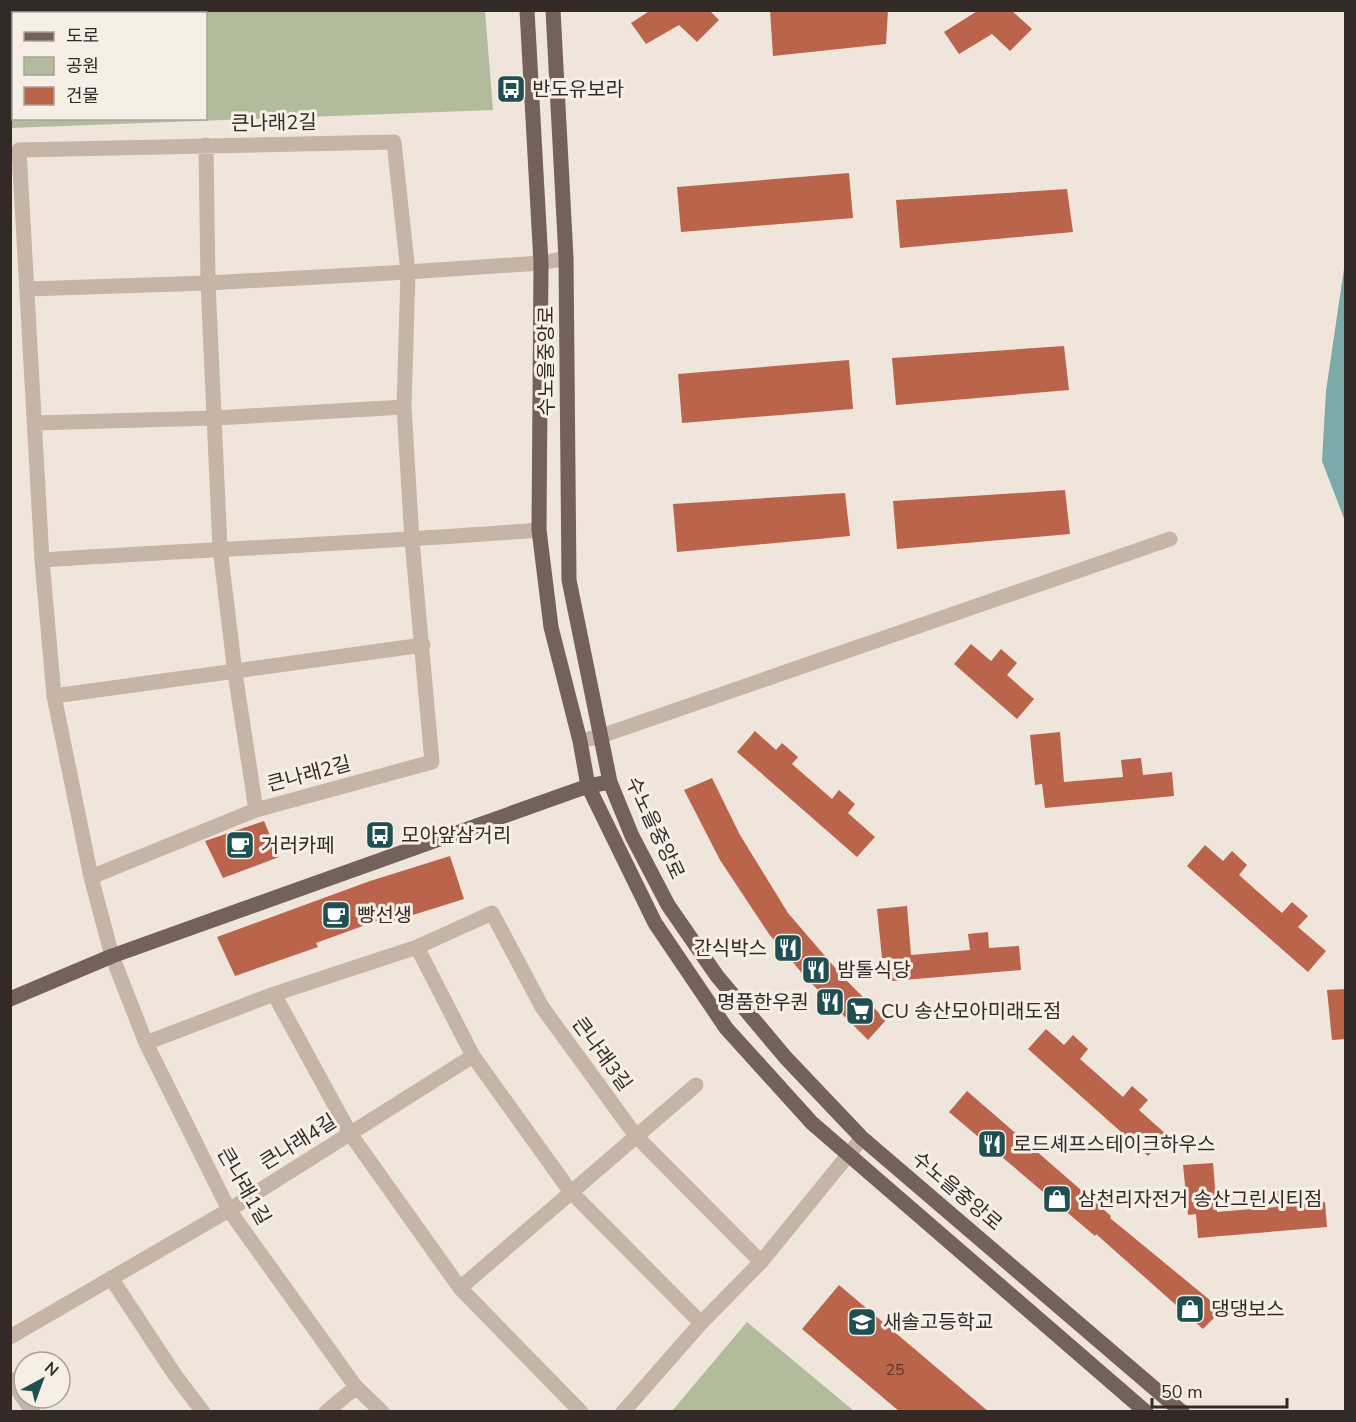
<svg xmlns="http://www.w3.org/2000/svg" width="1356" height="1422" font-family="'Nunito Sans','Noto Sans KR',sans-serif">
	<style>
		.green { fill: #b2bc9c; fill-rule: evenodd }
		.water { fill: #7ca9a9 }
		.building { fill: #bb644c }
		.lines { fill: none; stroke-linecap: round; stroke-linejoin: round }
		.minor { stroke: #c6b4a7; stroke-width: 15 }
		.major { stroke: #746159; stroke-width: 15 }
		.labels { text-anchor: middle; dominant-baseline: central; stroke-width: 6; stroke-linejoin: round; paint-order: stroke }
		.number-label { font-size: 16px; fill: #553830 }
		.poi-label { font-size: 20px; fill: #332a27; stroke: #f7efe6; text-anchor: start }
		.street-label { font-size: 20px; fill: #332a27; stroke: #f7efe6 }
	</style>
	<rect width="100%" height="100%" fill="#efe5da"/>
	<path class="green" d="M11 10 485 11 493 110 11 128ZM14 14H206V118H14Z
		M747 1322 854 1411H672Z"/>
	<path class="water" d="M1345 262 1346 521H1345L1322 461 1326 391Z"/>
	<path class="building" d="M651 10H709L719 20 697 42 679 25 646 44 631 23Z
		M770 10H888L886 44 773 56Z
		M979 10H1011L1032 29 1010 51 992 34 959 54 944 32Z
		M849 173 853 218 681 232 677 187Z
		M1067 189 1073 232 900 248 896 200Z
		M1064 346 1069 390 896 405 892 358Z
		M849 360 853 409 682 423 678 374Z
		M1065 490 1070 534 897 549 893 501Z
		M845 493 850 536 677 552 673 504Z
		M971 644 991 661 1001 649 1017 663 1007 675 1034 699 1017 719 954 664Z
		M755 731 776 750 782 743 798 757 792 764 832 799 839 790 855 804 848 813 875 837 857 857 737 752Z
		M1060 732 1064 782 1123 777 1121 760 1141 758 1143 775 1172 772 1174 796 1045 808 1042 784 1035 785 1030 735Z
		M712 778 740 835 788 913 843 977 886 1020 868 1040 807 979 769 934 720 860 684 790Z
		M264 821 279 857 223 878 205 841Z
		M1205 845 1223 861 1232 851 1247 865 1239 875 1282 913 1292 902 1308 916 1298 927 1326 951 1308 972 1187 866Z
		M450 856 464 899 384 924 382 919 316 943 318 947 235 976 217 937 370 881Z
		M907 906 911 955 970 950 968 934 988 932 989 948 1019 946 1021 970 892 981 889 958H882L877 909Z
		M1346 989V1039L1332 1040 1327 990Z
		M1046 1029 1064 1045 1073 1035 1088 1049 1080 1059 1123 1097 1132 1086 1148 1100 1139 1110 1167 1135 1148 1156 1028 1049Z
		M967 1091 1111 1216 1110 1218 1222 1310 1203 1329 1096 1234 1095 1236 949 1112Z
		M1213 1163 1217 1212 1276 1207 1274 1191 1294 1189 1295 1205 1325 1202 1327 1227 1198 1238 1196 1214 1188 1215 1183 1165Z
		M839 1285 989 1412H900L802 1329Z"/>
	<g class="lines">
		<path class="minor" d="M206 145 208 283 220 548 235 673 256 810
			M27 289 208 283 408 272 541 263 566 258
			M35 423 215 418 404 407
			M42 560C208 549 374 543 539 530
			M54 696 423 645
			M580 741 601 736 1170 539
			M91 877 256 810 432 762 412 540 404 407 408 272 394 142 19 150 42 560 54 696 91 877 112 956 146 1043 229 1210 356 1387 382 1412
			M417 947 473 1056 570 1191 701 1323
			M274 994 351 1135 460 1288 581 1412
			M146 1043 274 994 417 947 492 913 542 1007 636 1136 761 1262
			M111 1278 175 1375 203 1412
			M460 1288 696 1085
			M10 1337 229 1210 473 1056
			M10 1379 33 1412
			M326 1412 356 1387
			M623 1412 701 1323 761 1262 862 1138"/>
		<path class="major" d="M527 10 541 263 539 530 551 627 580 741 588 786 655 923 726 1028 812 1123 1146 1412
			M553 10 566 258 569 580 610 782 632 836 668 905 717 976 786 1058 862 1138 1182 1412
			M10 999 112 956 588 786 610 782"/>
	</g>
	<defs>
		<g id="bus-square" transform="scale(1.5)"><rect x="-9" y="-9" width="18" height="18" rx="4" fill="#204f51" stroke="#f7efe6"/><path d="M-5-6H5V4H4V6H2V4H-2V6H-4V4H-5ZM-3.5-4V0h7V-4ZM-3.5 1.2v1.5H-2V1.2ZM2 1.2v1.5H3.5V1.2Z" fill="#fff"/></g>
		<g id="cafe-square" transform="scale(1.5)"><rect x="-9" y="-9" width="18" height="18" rx="4" fill="#204f51" stroke="#f7efe6"/><path d="M-5.5-4.5H6V0H3Q3 3.5 0 3.5H-2.5Q-5.5 3.5-5.5 0ZM3-3.2v2h1.7v-2ZM-6 4.5H4V6H-6Z" fill="#fff"/></g>
		<g id="restaurant-square" transform="scale(1.5)"><rect x="-9" y="-9" width="18" height="18" rx="4" fill="#204f51" stroke="#f7efe6"/><path d="M-5-6h1v4h1v-4h1v4h1v-4h1v5L-1.5 .5V6h-2V.5L-5-1ZM5-6V6H3V1.5H1.5Q1.5-4 5-6Z" fill="#fff"/></g>
		<g id="supermarket-square" transform="scale(1.5)"><rect x="-9" y="-9" width="18" height="18" rx="4" fill="#204f51" stroke="#f7efe6"/><path d="M-6-5.5h2.5l.6 2H6L4.5 2H-2.5L-4.4-4H-6ZM-1.5 3.2a1.3 1.3 0 1 0 .1 0ZM3 3.2a1.3 1.3 0 1 0 .1 0Z" fill="#fff"/></g>
		<g id="shop-square" transform="scale(1.5)"><rect x="-9" y="-9" width="18" height="18" rx="4" fill="#204f51" stroke="#f7efe6"/><path d="M-5-2.5h2.3a2.7 3.5 0 0 1 5.4 0H5L5.5 6h-11ZM-1.5-2.5h3a1.5 2.3 0 0 0-3 0Z" fill="#fff"/></g>
		<g id="school-square" transform="scale(1.5)"><rect x="-9" y="-9" width="18" height="18" rx="4" fill="#204f51" stroke="#f7efe6"/><path d="M0-5L7-2L0 1L-7-2ZM-4 1L0 2.5L4 1V4Q0 6-4 4Z" fill="#fff"/></g>
	</defs>
	<g fill-rule="evenodd">
		<use href="#bus-square" x="511" y="89"/>
		<use href="#bus-square" x="380" y="835"/>
		<use href="#cafe-square" x="240" y="845"/>
		<use href="#cafe-square" x="336" y="915"/>
		<use href="#restaurant-square" x="788" y="948"/>
		<use href="#restaurant-square" x="816" y="970"/>
		<use href="#restaurant-square" x="830" y="1002"/>
		<use href="#supermarket-square" x="860" y="1011"/>
		<use href="#restaurant-square" x="992" y="1144"/>
		<use href="#shop-square" x="1057" y="1199"/>
		<use href="#shop-square" x="1190" y="1309"/>
		<use href="#school-square" x="862" y="1322"/>
	</g>
	<g class="labels">
		<g class="number-label">
			<text x="895" y="1370">25</text>
		</g>
		<g class="poi-label">
			<text x="532" y="89">반도유보라</text>
			<text x="401" y="835">모아앞삼거리</text>
			<text x="261" y="845">거러카페</text>
			<text x="357" y="915">빵선생</text>
			<text x="767" y="948" text-anchor="end">간식박스</text>
			<text x="837" y="970">밤톨식당</text>
			<text x="809" y="1002" text-anchor="end">명품한우퀀</text>
			<text x="881" y="1011">CU 송산모아미래도점</text>
			<text x="1013" y="1144">로드셰프스테이크하우스</text>
			<text x="1078" y="1199">삼천리자전거 송산그린시티점</text>
			<text x="1211" y="1309">댕댕보스</text>
			<text x="883" y="1322">새솔고등학교</text>
		</g>
		<g class="street-label">
			<text transform="translate(274 123) rotate(-1)">큰나래2길</text>
			<text transform="translate(546 361) rotate(-90)">수노을중앙로</text>
			<text transform="translate(309 774) rotate(-15)">큰나래2길</text>
			<text transform="translate(655 828) rotate(65)">수노을중앙로</text>
			<text transform="translate(602 1054) rotate(54)">큰나래3길</text>
			<text transform="translate(298 1142) rotate(-32)">큰나래4길</text>
			<text transform="translate(244 1186) rotate(60)">큰나래1길</text>
			<text transform="translate(957 1191) rotate(40)">수노을중앙로</text>
		</g>
	</g>
	<rect width="1356" height="1422" fill="none" stroke="#332a27" stroke-width="24"/>
	<rect x="12" y="12" width="195" height="108" fill="#f7efe6" stroke="#a9a09a" stroke-width="1.5"/>
	<rect x="24" y="32" width="30" height="9" fill="#746159" stroke="#a9a09a" stroke-width="1.5"/>
	<text x="66" y="42" font-size="18" fill="#332a27">도로</text>
	<rect x="24" y="57" width="30" height="18" fill="#b2bc9c" stroke="#a9a09a" stroke-width="1.5"/>
	<text x="66" y="72" font-size="18" fill="#332a27">공원</text>
	<rect x="24" y="87" width="30" height="18" fill="#bb644c" stroke="#a9a09a" stroke-width="1.5"/>
	<text x="66" y="102" font-size="18" fill="#332a27">건물</text>
	<g transform="translate(42 1380) rotate(41)"><circle r="28" fill="#f7efe6" stroke="#a9a09a" stroke-width="1.5"/>
	<path d="M0-4.5L10 22L0 15L-10 22Z" fill="#204f51"/>
	<text y="-9" font-size="16" font-weight="bold" text-anchor="middle" fill="#332a27">N</text>
	</g>
	<path d="M1152 1398v9h135v-9" fill="none" stroke="#332a27" stroke-width="3"/>
	<text x="1161" y="1398" font-size="18" fill="#332a27" stroke="#f7efe6" stroke-width="4.5" paint-order="stroke">50 m</text>
</svg>
